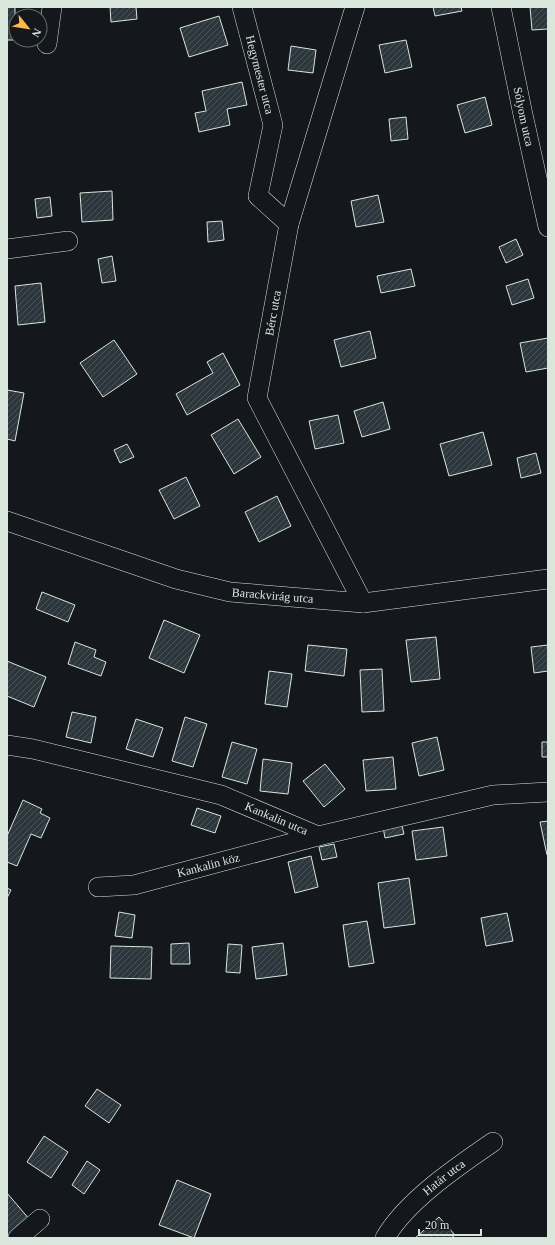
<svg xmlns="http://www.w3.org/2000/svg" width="555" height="1245" font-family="'Times New Roman',serif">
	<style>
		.building { fill: url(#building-hatch); stroke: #d8e6dc }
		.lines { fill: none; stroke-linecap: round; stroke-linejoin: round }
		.minor-casing { stroke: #d8e6dc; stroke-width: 20 }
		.minor { stroke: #14181c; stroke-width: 19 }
		.labels { text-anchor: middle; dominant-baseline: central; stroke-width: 3; stroke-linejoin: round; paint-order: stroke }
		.street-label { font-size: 12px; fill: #d8e6dc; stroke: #14181c }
	</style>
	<defs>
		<pattern id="building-hatch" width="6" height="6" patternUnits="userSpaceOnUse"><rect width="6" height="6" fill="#2c363c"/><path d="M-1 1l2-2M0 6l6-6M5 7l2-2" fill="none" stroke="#4a5358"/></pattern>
	</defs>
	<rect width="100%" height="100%" fill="#14181c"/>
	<path class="building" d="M7 7H15V40H7Z
		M110 7H136L137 19 111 22Z
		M433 7H461L462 11 435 16Z
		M530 7H548V29L532 30Z
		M219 16 228 45 189 57 180 28Z
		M406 40 412 67 385 73 379 45Z
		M291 46 316 50 313 73 288 70Z
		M242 82 247 105 227 109 230 125 199 132 195 113 206 111 202 91Z
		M485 97 492 125 465 133 457 105Z
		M406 117 408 139 391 141 389 119Z
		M112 191 113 220 82 222 80 193Z
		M378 195 384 222 356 227 351 201Z
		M50 197 52 216 37 218 35 199Z
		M222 221 224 240 208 242 207 222Z
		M516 239 523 255 506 263 499 247Z
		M112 256 116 281 102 283 98 259Z
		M411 269 415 286 381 293 377 276Z
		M528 279 534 298 512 305 506 286Z
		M41 283 45 322 18 325 15 286Z
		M370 331 376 358 341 367 334 340Z
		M548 338V368L526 372 520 343Z
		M114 340 137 374 103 397 80 363Z
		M223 353 240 385 187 415 176 394 213 373 207 362Z
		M7 390 24 393 15 441 7 439Z
		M383 402 390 429 362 437 354 411Z
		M338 415 344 443 315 449 309 421Z
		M238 419 261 457 234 474 211 435Z
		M483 432 492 465 449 476 440 444Z
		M127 444 134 457 120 463 114 450Z
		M536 453 541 473 521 478 517 458Z
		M186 477 200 506 174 519 159 490Z
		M277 496 291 526 259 542 245 512Z
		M42 592 75 605 68 622 36 609Z
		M164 620 200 635 184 673 149 658Z
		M436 637 440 679 411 682 406 640Z
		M75 642 96 650 94 657 106 662 101 676 68 664Z
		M308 645 347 649 344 676 305 671Z
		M548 645V671L534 673 531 647Z
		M7 661 46 677 34 707 7 696Z
		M382 669 384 711 362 712 360 670Z
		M269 671 292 674 287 707 265 704Z
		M72 712 96 717 91 743 66 737Z
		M185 717 207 724 193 767 172 761Z
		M136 719 163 728 153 757 126 749Z
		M437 737 444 770 419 776 412 743Z
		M232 742 257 749 247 784 222 777Z
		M542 742H548V757H542Z
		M393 757 396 789 366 791 363 760Z
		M263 759 292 763 288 794 260 791Z
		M325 764 345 789 324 807 303 781Z
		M23 800 42 809 40 813 50 818 41 838 31 834 17 866 7 862V836Z
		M197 808 221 816 215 833 191 825Z
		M548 821V855H547L540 822Z
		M401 822 404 834 385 838 383 827Z
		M443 827 447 856 416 860 412 831Z
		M334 844 337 857 322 860 319 847Z
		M311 856 318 887 295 893 288 862Z
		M409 878 415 924 384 928 378 883Z
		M7 888 11 890 7 898Z
		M119 912 135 915 132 938 115 936Z
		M507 913 513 941 486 946 481 918Z
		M367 921 374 963 349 967 343 925Z
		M189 943 190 964H171V944Z
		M283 943 287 975 256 979 252 947Z
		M228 944 242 945 240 973 226 972Z
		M111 946 152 947 151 979 110 978Z
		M97 1089 121 1105 109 1123 85 1106Z
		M44 1136 68 1152 51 1178 27 1162Z
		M87 1161 100 1170 84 1194 72 1185Z
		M177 1180 211 1194 194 1238 159 1225Z
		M7 1193 30 1220 10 1238H7Z
		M439 1217 455 1235 451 1238H415Z"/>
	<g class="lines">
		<g class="minor-casing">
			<g id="minor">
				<path id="s1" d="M242 7 273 125 258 196 289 224"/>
				<path d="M355 7 289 224 257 398 363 603"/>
				<path id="s2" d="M501 7 522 110 548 227"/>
				<path d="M47 44 52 7"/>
				<path d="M7 249 68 241"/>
				<path id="s3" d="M7 521 176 579 230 592 363 603 548 579"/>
				<path id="s4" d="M7 745 33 749 221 795 318 836 493 795 548 792"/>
				<path id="s5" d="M98 887 134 885 318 836"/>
				<path d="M18 1238 40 1219"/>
				<path id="s6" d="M385 1238C406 1201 458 1166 493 1142"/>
			</g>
		</g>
		<use href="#minor" class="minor"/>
	</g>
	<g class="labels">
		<g class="street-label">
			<text stroke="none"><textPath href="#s1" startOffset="70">Hegymester utca</textPath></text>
			<text stroke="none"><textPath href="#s2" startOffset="112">Sólyom utca</textPath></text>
			<text transform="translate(273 313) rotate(-80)">Bérc utca</text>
			<text stroke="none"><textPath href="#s3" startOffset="277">Barackvirág utca</textPath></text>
			<text stroke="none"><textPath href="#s4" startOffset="280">Kankalin utca</textPath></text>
			<text stroke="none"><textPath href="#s5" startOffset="113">Kankalin köz</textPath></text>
			<text stroke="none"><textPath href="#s6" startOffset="85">Határ utca</textPath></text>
		</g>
	</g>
	<rect width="555" height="1245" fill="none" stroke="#d8e6dc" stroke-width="16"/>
	<g transform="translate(28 28) rotate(120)"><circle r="19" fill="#14181c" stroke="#626a69"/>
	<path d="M0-3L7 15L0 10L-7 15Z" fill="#ffb74d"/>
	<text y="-6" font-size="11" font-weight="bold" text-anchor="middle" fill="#d8e6dc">N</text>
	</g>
	<path d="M419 1229v6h62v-6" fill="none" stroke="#d8e6dc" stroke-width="2"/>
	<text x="425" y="1229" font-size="12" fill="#d8e6dc" stroke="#14181c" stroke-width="3" paint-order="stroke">20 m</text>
</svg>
